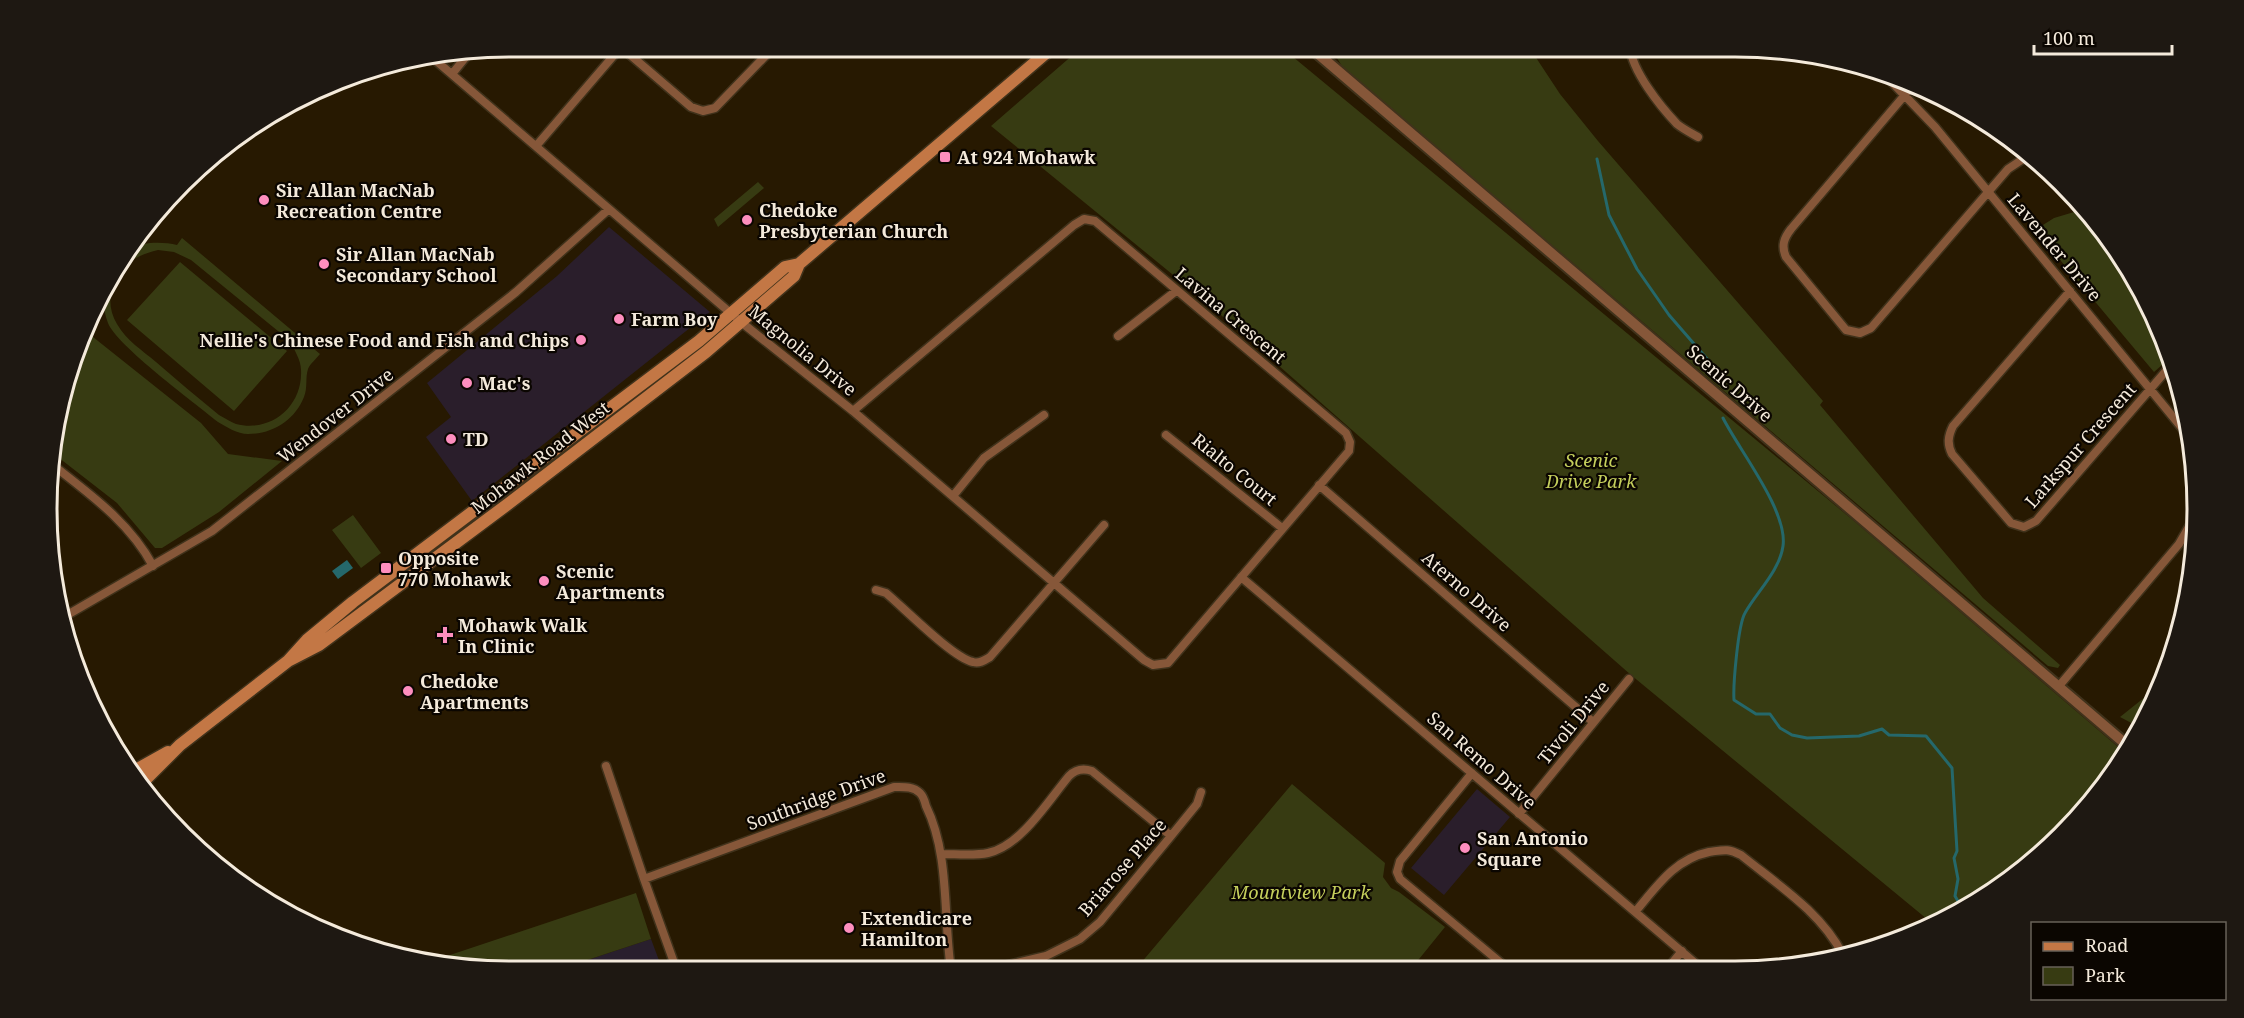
<svg xmlns="http://www.w3.org/2000/svg" width="2244" height="1018" font-family="'Noto Serif',serif">
	<style>
		.commercial { fill: #2a1e2b }
		.industrial { fill: #291f2d }
		.green { fill: #373b12; fill-rule: evenodd }
		.water { fill: #25686b }
		.lines { fill: none; stroke-linecap: round; stroke-linejoin: round }
		.stream { stroke: #25686b; stroke-width: 3 }
		.minor-casing { stroke: #40321b; stroke-width: 11 }
		.tertiary-casing { stroke: #40321b; stroke-width: 14 }
		.secondary-casing { stroke: #40321b; stroke-width: 15 }
		.minor { stroke: #865739; stroke-width: 8 }
		.tertiary { stroke: #865739; stroke-width: 10 }
		.secondary { stroke: #c37745; stroke-width: 12 }
		.poi-dot { fill: #fd8ebe; stroke: #0b0601; stroke-width: 2 }
		.labels { text-anchor: middle; dominant-baseline: central; stroke-width: 4.5; stroke-linejoin: round; paint-order: stroke }
		.poi-label { font-size: 18px; font-weight: bold; fill: #f4eadb; stroke: #0b0601; text-anchor: start }
		.street-label { font-size: 18px; fill: #f4eadb; stroke: #0b0601 }
		.park-label { font-size: 18px; font-style: italic; fill: #c5cf5c; stroke: #0b0601 }
		.rim { fill: none; stroke: #f4eadb; stroke-width: 3 }
	</style>
	<rect width="100%" height="100%" fill="#271901"/>
	<path class="commercial" d="M609 227 710 312 472 501 426 437 451 417 427 383 557 276Z
		M1477 789 1510 817 1444 895 1411 868Z"/>
	<path class="industrial" d="M651 939 663 971H554Z"/>
	<path class="green" d="M1082 47H1281L1853 520 2124 752 2102 790 2017 876 1933 924 1631 675 1205 301 991 126Z
		M1337 47H1529L1560 94 1598 141 1823 401 1820 405 1983 598 2060 665 2058 668 2048 666 1560 252 1423 139 1343 68 1337 58Z
		M222 148 179 200 175 197 204 161Z
		M758 182 764 188 718 227 714 219Z
		M2084 209 2119 252 2162 332 2170 358 2154 372 2035 230 2054 218Z
		M182 238 320 354C317 358 310 364 308 369 305 378 308 387 304 397 295 420 273 434 248 434 237 434 227 427 218 422 196 404 116 345 108 323 99 300 105 282 120 264 124 259 127 253 132 249 143 241 164 242 177 245ZM158 250 174 252 191 260 289 340C294 349 301 360 301 370 303 406 271 433 236 424 231 422 225 418 219 415 198 398 177 380 156 362 143 351 126 340 117 324 109 311 108 295 115 280 124 262 138 255 158 250Z
		M180 262 287 351 234 411 127 320Z
		M88 333 201 423 228 454 282 461 219 512 162 548H155L117 503 54 454 55 419Z
		M353 515 381 553 361 568 332 530Z
		M2168 667 2162 686 2139 727 2120 717 2145 697Z
		M1292 784 1385 863 1383 877 1391 888 1399 892 1445 927 1411 969 1135 970Z
		M636 893 651 939 554 971H509L426 963Z"/>
	<path class="water" d="M347 560 353 568 338 579 332 571Z"/>
	<g class="lines">
		<path class="stream" d="M1597 159 1609 215 1637 269 1669 315 1708 360
			M1723 418C1739 450 1788 511 1783 546 1780 570 1756 593 1745 613 1738 625 1733 685 1734 700L1756 714H1770L1780 728 1792 735 1807 738 1859 736 1882 729 1889 735 1926 736 1952 768 1957 851 1954 858 1958 879 1955 896 1962 908"/>
		<g class="minor-casing">
			<path id="minor" d="M621 47 691 107 703 111 715 108 774 47
				M1630 47C1632 71 1660 106 1677 124 1683 129 1691 133 1698 137
				M434 59 741 322 853 411 1144 660 1153 665 1168 663 1349 451 1350 442 1346 433 1095 221 1084 219 1074 225 853 411
				M1883 73 1935 127 2150 389 2182 428 2192 449
				M452 74 469 53
				M1915 83 1791 229C1784 238 1781 246 1786 257L1846 330 1860 333 1871 328 2008 169 2029 155
				M537 145 621 47
				M2070 291 1953 426C1948 436 1947 444 1952 454L2011 523 2024 527 2036 521 2172 364
				M1118 336 1176 291
				M1166 435 1282 528
				M54 466C91 495 130 523 153 566
				M1319 485 1593 722
				M953 496 984 458 1044 415
				M1241 577 1701 968
				M876 590 886 593C904 608 953 658 973 662 980 664 985 660 990 657L1104 525
				M62 618 212 531 516 292 609 209
				M2059 686 2179 544 2190 525 2197 500
				M606 766 644 879
				M1472 773 1400 861 1397 872 1400 879 1507 968
				M1519 814 1629 679
				M941 854C956 854 974 856 988 853 1021 846 1048 801 1069 776 1076 769 1083 768 1092 771L1171 836
				M1636 911C1657 886 1675 859 1709 852 1724 850 1727 848 1741 855 1778 885 1821 912 1843 955
				M1668 968 1682 951
				M986 970 1046 956 1080 939 1100 922 1171 836 1197 804 1201 792
				M677 971 644 879 894 787C903 787 913 786 920 793 923 796 925 802 926 806 950 855 943 916 951 970"/>
		</g>
		<g class="tertiary-casing">
			<path id="tertiary" d="M1310 47 2128 746"/>
		</g>
		<g class="secondary-casing">
			<path id="secondary" d="M288 661 319 645 508 504 706 352 794 276 799 264 1053 47
				M134 771 168 752
				M143 782 180 745 288 661 307 640 353 602 699 341 785 267 799 264"/>
		</g>
		<use href="#minor" class="minor"/>
		<use href="#tertiary" class="tertiary"/>
		<use href="#secondary" class="secondary"/>
	</g>
	<g class="poi-dot">
		<rect x="939" y="151" width="12" height="12" rx="3"/>
		<circle cx="264" cy="200" r="6"/>
		<circle cx="747" cy="220" r="6"/>
		<circle cx="324" cy="264" r="6"/>
		<circle cx="619" cy="319" r="6"/>
		<circle cx="581" cy="340" r="6"/>
		<circle cx="467" cy="383" r="6"/>
		<circle cx="451" cy="439" r="6"/>
		<rect x="380" y="562" width="12" height="12" rx="3"/>
		<circle cx="544" cy="581" r="6"/>
		<path d="M442 626h6v6h6v6h-6v6h-6v-6h-6v-6h6z"/>
		<circle cx="408" cy="691" r="6"/>
		<circle cx="1465" cy="848" r="6"/>
		<circle cx="849" cy="928" r="6"/>
	</g>
	<g class="labels">
		<g class="poi-label">
			<text x="957" y="157">At 924 Mohawk</text>
			<text x="276" y="190">Sir Allan MacNab<tspan x="276" dy="21">Recreation Centre</tspan></text>
			<text x="759" y="210">Chedoke<tspan x="759" dy="21">Presbyterian Church</tspan></text>
			<text x="336" y="254">Sir Allan MacNab<tspan x="336" dy="21">Secondary School</tspan></text>
			<text x="631" y="319">Farm Boy</text>
			<text x="569" y="340" text-anchor="end">Nellie's Chinese Food and Fish and Chips</text>
			<text x="479" y="383">Mac's</text>
			<text x="463" y="439">TD</text>
			<text x="398" y="558">Opposite<tspan x="398" dy="21">770 Mohawk</tspan></text>
			<text x="556" y="571">Scenic<tspan x="556" dy="21">Apartments</tspan></text>
			<text x="458" y="625">Mohawk Walk<tspan x="458" dy="21">In Clinic</tspan></text>
			<text x="420" y="681">Chedoke<tspan x="420" dy="21">Apartments</tspan></text>
			<text x="1477" y="838">San Antonio<tspan x="1477" dy="21">Square</tspan></text>
			<text x="861" y="918">Extendicare<tspan x="861" dy="21">Hamilton</tspan></text>
		</g>
		<g class="street-label">
			<text transform="translate(2055 247) rotate(50)">Lavender Drive</text>
			<text transform="translate(1231 315) rotate(40)">Lavina Crescent</text>
			<text transform="translate(803 350) rotate(39)">Magnolia Drive</text>
			<text transform="translate(1730 383) rotate(41)">Scenic Drive</text>
			<text transform="translate(335 415) rotate(-38)">Wendover Drive</text>
			<text transform="translate(2080 445) rotate(-49)">Larkspur Crescent</text>
			<text transform="translate(540 457) rotate(-38)">Mohawk Road West</text>
			<text transform="translate(1235 469) rotate(39)">Rialto Court</text>
			<text transform="translate(1467 591) rotate(41)">Aterno Drive</text>
			<text transform="translate(1573 722) rotate(-51)">Tivoli Drive</text>
			<text transform="translate(1482 760) rotate(41)">San Remo Drive</text>
			<text transform="translate(816 799) rotate(-20)">Southridge Drive</text>
			<text transform="translate(1122 867) rotate(-49)">Briarose Place</text>
		</g>
		<g class="park-label">
			<text x="1591" y="460">Scenic<tspan x="1591" dy="21">Drive Park</tspan></text>
			<text x="1301" y="892">Mountview Park</text>
		</g>
	</g>
	<path d="M0 0H2244V1018H0ZM509 57H1735A452 452 0 0 1 2187 509V509A452 452 0 0 1 1735 961H509A452 452 0 0 1 57 509V509A452 452 0 0 1 509 57Z" fill="#1e1812" fill-rule="evenodd"/>
	<path class="rim" d="M509 57H1735A452 452 0 0 1 2187 509V509A452 452 0 0 1 1735 961H509A452 452 0 0 1 57 509V509A452 452 0 0 1 509 57Z"/>
	<rect x="2031" y="922" width="195" height="78" fill="#0b0601" stroke="#686158" stroke-width="1.5"/>
	<rect x="2043" y="942" width="30" height="9" fill="#c37745" stroke="#686158" stroke-width="1.5"/>
	<text x="2085" y="952" font-size="18" fill="#f4eadb">Road</text>
	<rect x="2043" y="967" width="30" height="18" fill="#373b12" stroke="#686158" stroke-width="1.5"/>
	<text x="2085" y="982" font-size="18" fill="#f4eadb">Park</text>
	<path d="M2034 45v9h138v-9" fill="none" stroke="#f4eadb" stroke-width="3"/>
	<text x="2043" y="45" font-size="18" fill="#f4eadb" stroke="#0b0601" stroke-width="4.5" paint-order="stroke">100 m</text>
</svg>
